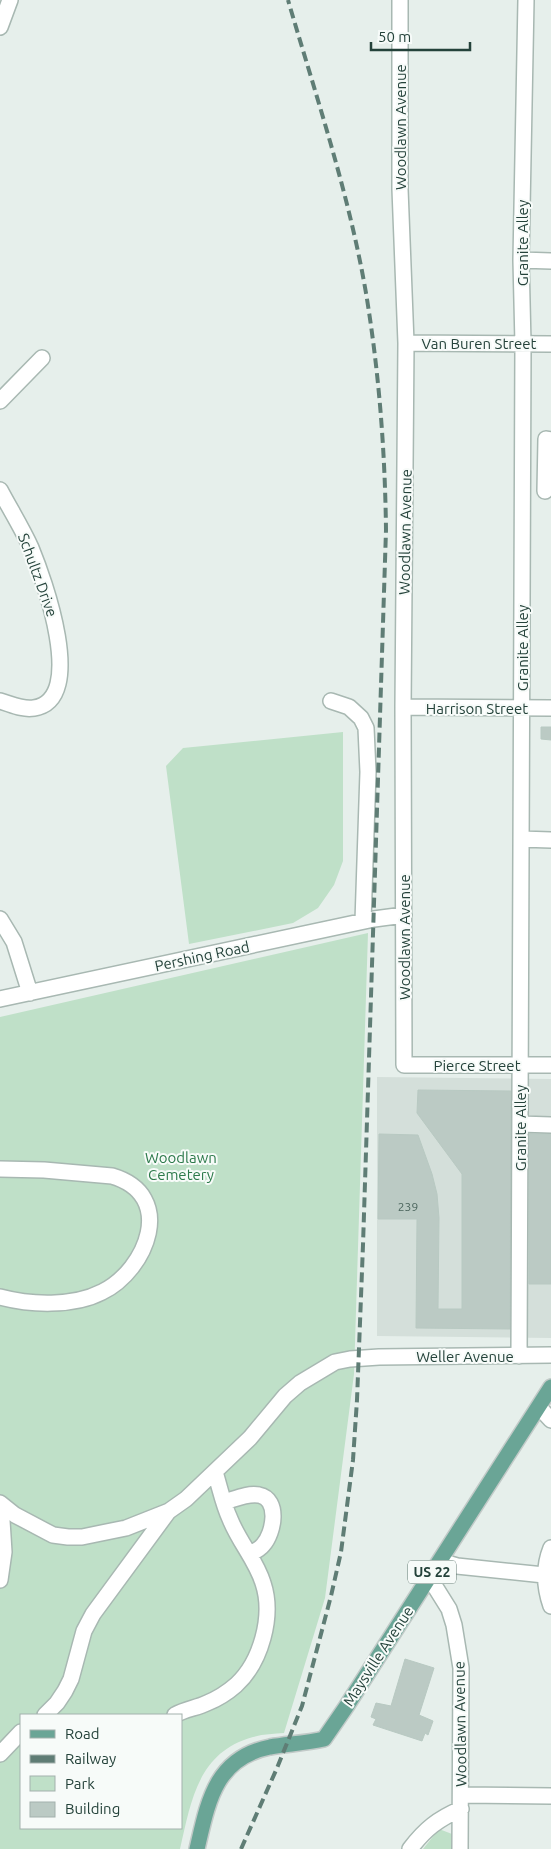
<svg xmlns="http://www.w3.org/2000/svg" width="551" height="1849" font-family="Ubuntu,sans-serif">
	<style>
		.built { fill: #d4dfda }
		.green { fill: #bfe0c8; fill-rule: evenodd }
		.building { fill: #bbcac4; stroke: #b8c9c2 }
		.lines { fill: none; stroke-linecap: round; stroke-linejoin: round }
		.minor-casing { stroke: #a8b8b2; stroke-width: 18 }
		.major-casing { stroke: #c2cac8; stroke-width: 18 }
		.minor { stroke: #fff; stroke-width: 15 }
		.major { stroke: #6aa596; stroke-width: 15 }
		.rail { stroke: #5f7d75; stroke-width: 4; stroke-dasharray: 10 5; stroke-linecap: butt }
		.labels { text-anchor: middle; dominant-baseline: central; stroke-width: 4; stroke-linejoin: round; paint-order: stroke }
		.number-label { font-size: 12px; fill: #4a645c }
		.shield { fill: #f7fbf9; stroke: #637a73; stroke-width: 1 }
		.shield-label { font-size: 14px; font-weight: bold; fill: #24423a }
		.street-label { font-size: 15px; fill: #24423a; stroke: #f7fbf9 }
		.park-label { font-size: 15px; fill: #2d7a4b; stroke: #f7fbf9 }
	</style>
	<rect width="100%" height="100%" fill="#e6efeb"/>
	<path class="built" d="M377 1077 551 1079V1338L377 1336Z"/>
	<path class="green" d="M343 732V861L334 885 318 908 293 923 189 944 166 766 183 748Z
		M368 933 354 1374 325 1598 284 1733C274 1734 263 1734 253 1737 198 1752 191 1801 180 1849H0V1017ZM21 1715H181V1828H21Z
		M439 1829 452 1834 451 1849H423Z"/>
	<path class="building" d="M541 727H551V740L541 739Z
		M418 1090 511 1091 510 1329 416 1328 417 1219H378L379 1134 418 1135 432 1174 437 1194 439 1218 438 1309H462V1174L417 1113Z
		M529 1134H551V1284H529Z
		M405 1659 434 1668 419 1715 433 1721 428 1735 425 1733 422 1741 373 1725 376 1719 371 1717 376 1703 391 1706Z"/>
	<g class="lines">
		<g class="minor-casing">
			<path id="minor" d="M400 0V189L406 343 403 707 404 1065H551
				M0 27 10 0
				M521 260 551 261
				M406 343 551 344
				M0 401 42 358
				M0 490C10 509 22 528 31 548 43 577 88 700 34 708 22 710 11 704 0 701
				M545 491 546 439 551 440
				M331 701 349 707 361 718 366 728 368 772 363 921
				M403 707 551 708
				M521 839 551 840
				M0 919 14 942 30 993
				M0 999 374 919 404 915
				M520 1124 551 1125
				M0 1169 44 1170 112 1176C177 1195 147 1270 102 1292 73 1307 30 1305 0 1297
				M519 1356 523 344 521 260 526 0
				M539 1407 551 1420
				M224 1502C235 1499 247 1493 259 1495 280 1499 274 1533 263 1545 260 1549 254 1552 250 1554
				M0 1503 15 1515 53 1535 68 1537H82L126 1528 169 1511 186 1499 250 1438 285 1396 300 1383 335 1362 350 1359 379 1357 551 1355
				M551 1548C543 1568 544 1586 551 1606
				M440 1561 457 1566 544 1575
				M429 1577 449 1609 454 1625 461 1668 460 1849
				M0 1580 4 1552 1 1505
				M45 1715 57 1703 65 1691 71 1679 84 1631 93 1614 168 1512
				M175 1715C185 1709 197 1708 207 1703 217 1699 228 1692 236 1685 261 1662 274 1616 263 1583 256 1560 239 1542 230 1519 223 1504 220 1488 215 1472
				M0 1754 21 1732
				M461 1795 551 1796
				M410 1849C425 1829 438 1819 461 1809"/>
		</g>
		<g class="major-casing">
			<path id="major" d="M197 1849C208 1802 215 1758 270 1747 288 1744 306 1743 324 1739L346 1707 551 1387"/>
		</g>
		<use href="#minor" class="minor"/>
		<use href="#major" class="major"/>
		<path class="rail" d="M241 1849 277 1768 302 1706 331 1596 341 1552 353 1460 357 1400 363 1245 386 530C385 450 379 372 366 293 349 194 316 96 288 0"/>
	</g>
	<g class="labels">
		<g class="number-label">
			<text x="408" y="1206">239</text>
		</g>
		<rect class="shield" x="408" y="1560.5" width="48" height="23" rx="4"/>
		<g class="shield-label">
			<text x="432" y="1572">US 22</text>
		</g>
		<g class="street-label">
			<text transform="translate(400 127) rotate(-90)">Woodlawn Avenue</text>
			<text transform="translate(522 243) rotate(-90)">Granite Alley</text>
			<text x="479" y="343">Van Buren Street</text>
			<text transform="translate(405 532) rotate(-89)">Woodlawn Avenue</text>
			<text transform="translate(38 575) rotate(70)">Schultz Drive</text>
			<text transform="translate(522 648) rotate(-90)">Granite Alley</text>
			<text x="477" y="708">Harrison Street</text>
			<text transform="translate(404 937) rotate(-90)">Woodlawn Avenue</text>
			<text transform="translate(202 956) rotate(-12)">Pershing Road</text>
			<text x="477" y="1065">Pierce Street</text>
			<text transform="translate(520 1128) rotate(-90)">Granite Alley</text>
			<text x="465" y="1356">Weller Avenue</text>
			<text transform="translate(378 1656) rotate(-57)">Maysville Avenue</text>
			<text transform="translate(460 1724) rotate(-91)">Woodlawn Avenue</text>
		</g>
		<g class="park-label">
			<text x="181" y="1157">Woodlawn<tspan x="181" dy="17">Cemetery</tspan></text>
		</g>
	</g>
	<rect x="20" y="1714" width="162" height="115" fill="#f7fbf9" stroke="#a3b1ad"/>
	<rect x="30" y="1730" width="25" height="8" fill="#6aa596" stroke="#a3b1ad"/>
	<text x="65" y="1739" font-size="15" fill="#24423a">Road</text>
	<rect x="30" y="1755" width="25" height="8" fill="#5f7d75" stroke="#a3b1ad"/>
	<text x="65" y="1764" font-size="15" fill="#24423a">Railway</text>
	<rect x="30" y="1776" width="25" height="15" fill="#bfe0c8" stroke="#a3b1ad"/>
	<text x="65" y="1789" font-size="15" fill="#24423a">Park</text>
	<rect x="30" y="1802" width="25" height="15" fill="#bbcac4" stroke="#a3b1ad"/>
	<text x="65" y="1814" font-size="15" fill="#24423a">Building</text>
	<path d="M371 42v8h99v-8" fill="none" stroke="#24423a" stroke-width="2.5"/>
	<text x="378" y="42" font-size="15" fill="#24423a" stroke="#f7fbf9" stroke-width="4" paint-order="stroke">50 m</text>
</svg>
